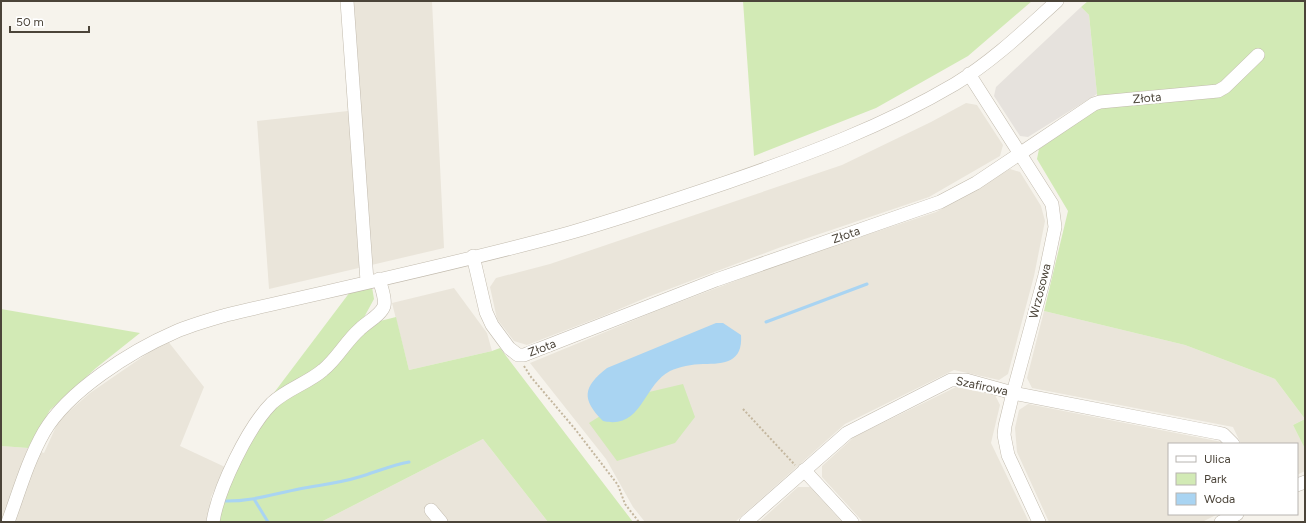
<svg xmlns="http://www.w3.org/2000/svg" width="1306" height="523" font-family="Figtree,sans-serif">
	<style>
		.residential { fill: #eae5da }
		.industrial { fill: #e6e2dd }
		.green { fill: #d2eab5 }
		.water { fill: #a9d4f2 }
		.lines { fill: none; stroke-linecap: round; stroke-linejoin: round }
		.stream { stroke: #a9d4f2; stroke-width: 3 }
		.minor-casing { stroke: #c2bbae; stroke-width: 14 }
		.path { stroke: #c4b79f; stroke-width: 2; stroke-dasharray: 2 2; stroke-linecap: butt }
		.minor { stroke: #fff; stroke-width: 13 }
		.labels { text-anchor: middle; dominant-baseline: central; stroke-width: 4; stroke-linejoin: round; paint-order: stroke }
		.street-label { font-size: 12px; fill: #4b4439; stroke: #fff }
	</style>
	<rect width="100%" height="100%" fill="#f6f3ec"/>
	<path class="residential" d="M341 1H432L444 248 269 289 257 121 348 111Z
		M966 103 977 105 1003 145 1000 156 929 197 781 247 648 297 603 316 527 345 514 341 497 319 490 287 496 278 550 264 842 165 931 122Z
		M1010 169 1020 172 1041 206 1045 221 1034 276 1008 374 999 380 954 370 845 424 735 522H645L633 507 606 459 530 363 656 311 788 261 936 212Z
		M454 288 487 333 492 351 409 370 392 303Z
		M1044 311 1185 345 1275 379 1305 419 1293 425 1305 449V471L1297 475V444H1241L1233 427 1032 388 1027 378Z
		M167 340 204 387 180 446 225 467 211 497 208 522H1V446L28 448 44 453 59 420 90 393Z
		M956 387 995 395 1000 405 991 443 1029 522H863L822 477V466L854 437Z
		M1028 404 1222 442 1223 444H1169V514H1218L1202 522H1049L1017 452 1015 428 1019 410Z
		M483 439 548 522H321Z
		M798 487H810L842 522H759Z"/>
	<path class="industrial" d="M1081 7 1089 15 1097 94 1028 137 1020 136 994 96 996 87Z"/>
	<path class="green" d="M743 1H1032L968 56 876 108 754 156Z
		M1088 1H1305V449L1293 425 1305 419 1275 379 1185 345 1044 311 1068 211 1037 159 1039 149 1100 107 1097 94 1089 15 1081 7Z
		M372 287 374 299 362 321 321 368 270 398 350 292Z
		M1 309 140 333 96 368 50 410 28 448 1 446Z
		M396 317 409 370 492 351 500 348 633 522H548L483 439 321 522H216L219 500 268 413 372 323Z
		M683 384 695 417 675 443 617 461 589 423 632 396Z"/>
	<path class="water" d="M716 323H723L741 335C743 362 725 364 703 364 692 364 679 367 670 371 643 385 642 430 603 421 581 399 583 387 607 368Z"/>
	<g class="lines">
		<path class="stream" d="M766 322 867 284
			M254 499 268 522
			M223 501C249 502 274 494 299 489 319 485 340 483 359 477 376 472 392 465 409 462"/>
		<g class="minor-casing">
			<path id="minor" d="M347 1 367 281
				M969 74 1052 204 1055 227 1045 275 1013 393 1005 426 1004 435 1008 455 1039 522
				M473 256 486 312 492 325 509 348 518 355H524L716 280 940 202 976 183 1094 104 1100 102 1218 91 1225 87 1258 55
				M804 470 852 522
				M1297 485 1305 482
				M431 510 441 522
				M8 522C19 492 28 460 44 432 68 391 131 351 175 332 191 325 209 320 226 315 341 288 456 264 569 233 622 218 675 200 728 182 806 155 884 126 955 84 993 61 1025 30 1057 1
				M213 522C218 489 248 427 272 403 287 389 308 383 323 370 337 359 346 341 360 329 367 322 381 315 384 306 386 298 381 287 379 279
				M746 522 847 433 951 380H966L1013 393 1213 432 1223 434 1233 444
				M1221 522 1237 514"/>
		</g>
		<path class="path" d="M524 366 531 377 575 429 618 485 625 504 639 522
			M743 409 795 465"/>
		<use href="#minor" class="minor"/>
	</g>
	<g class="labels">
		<g class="street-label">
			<text transform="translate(1147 98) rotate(-5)">Złota</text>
			<text transform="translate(846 235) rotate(-19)">Złota</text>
			<text transform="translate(1040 291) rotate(-76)">Wrzosowa</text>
			<text transform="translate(542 348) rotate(-21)">Złota</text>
			<text transform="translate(982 386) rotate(12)">Szafirowa</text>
		</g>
	</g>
	<rect width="1306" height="523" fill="none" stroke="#4b4439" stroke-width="4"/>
	<rect x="1168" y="443" width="130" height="72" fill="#ffffff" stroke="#b7b4b0"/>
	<rect x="1176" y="456" width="20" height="6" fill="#ffffff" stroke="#b7b4b0"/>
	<text x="1204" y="463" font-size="12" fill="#4b4439">Ulica</text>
	<rect x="1176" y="473" width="20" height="12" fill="#d2eab5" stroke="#b7b4b0"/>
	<text x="1204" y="483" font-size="12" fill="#4b4439">Park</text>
	<rect x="1176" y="493" width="20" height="12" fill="#a9d4f2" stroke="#b7b4b0"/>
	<text x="1204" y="503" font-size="12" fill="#4b4439">Woda</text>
	<path d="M10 26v6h79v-6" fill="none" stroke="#4b4439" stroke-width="2"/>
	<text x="16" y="26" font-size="12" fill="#4b4439" stroke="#ffffff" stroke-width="3" paint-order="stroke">50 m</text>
</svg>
